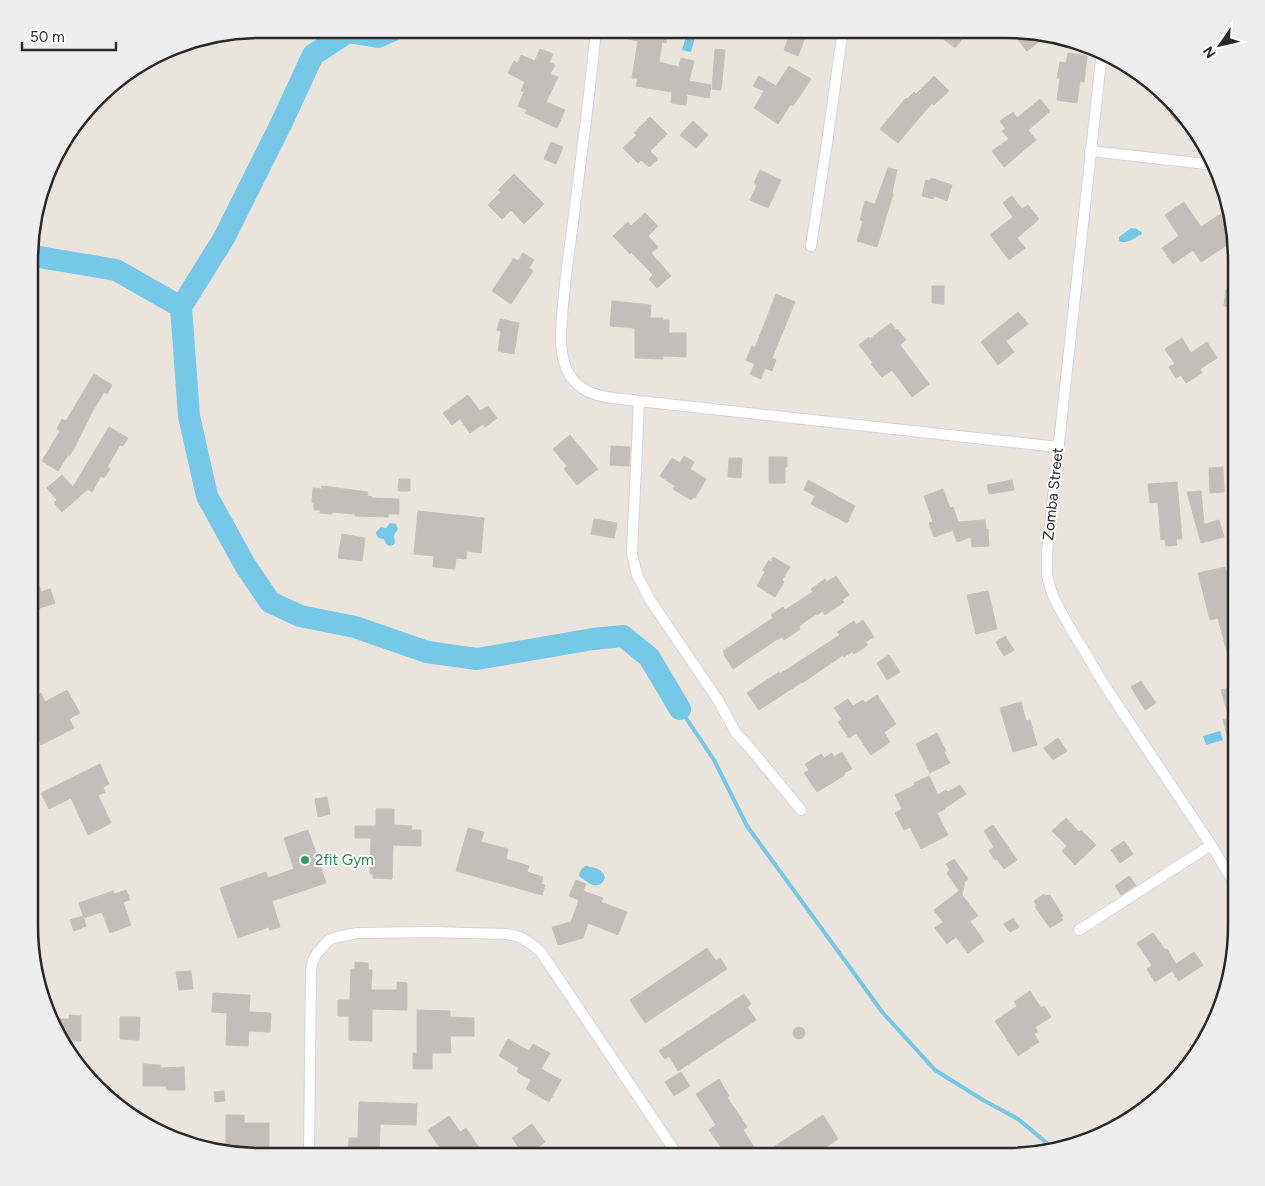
<svg xmlns="http://www.w3.org/2000/svg" width="1265" height="1186" font-family="Figtree,sans-serif">
	<style>
		.water { fill: #75c8e7 }
		.lines { fill: none; stroke-linecap: round; stroke-linejoin: round }
		.stream { stroke: #75c8e7; stroke-width: 4 }
		.river { stroke: #75c8e7; stroke-width: 22 }
		.building { fill: #c3beb9; stroke: #c6c0b6 }
		.minor-casing { stroke: #d1d4e1; stroke-width: 12 }
		.minor { stroke: #fff; stroke-width: 10 }
		.leisure-dot { fill: #2e9e5b; stroke: #fff; stroke-width: 2 }
		.labels { text-anchor: middle; dominant-baseline: central; stroke-width: 4; stroke-linejoin: round; paint-order: stroke }
		.street-label { font-size: 15px; fill: #292929; stroke: #fff }
		.leisure-label { font-size: 15px; fill: #27864d; stroke: #fff; text-anchor: start }
		.rim { fill: none; stroke: #292929; stroke-width: 2.5 }
	</style>
	<rect width="100%" height="100%" fill="#ebe4dc"/>
	<path class="water" d="M688 29 697 31 691 52 682 50Z
		M1131 228 1137 229 1139 231 1142 232 1141 235H1139C1135 239 1127 243 1121 242L1119 240V237Z
		M390 523 396 524 398 529 394 535 395 543 393 545 390 546 386 544 384 539C380 539 376 537 376 532L381 527 386 528Z
		M1220 731 1223 740 1206 745 1203 736Z
		M586 866C594 868 603 868 605 878 598 892 588 883 579 876 580 871 581 868 586 866Z"/>
	<g class="lines">
		<path class="stream" d="M680 709 714 760 747 826 883 1013 935 1070 983 1100 1018 1119 1054 1149"/>
		<path class="river" d="M396 29 378 37 348 32 313 55 281 124 224 238 181 307 189 416 207 496 245 565 270 602 300 616 355 627 427 652 477 659 593 639 623 636 649 657 680 709
			M33 256 116 270 181 307"/>
	</g>
	<path class="building" d="M630 29H668L666 43 662 42 659 62 679 67 681 58 694 61 689 81 711 85 709 98 687 94 686 105 671 103 672 92 636 86 638 78H632L638 41 628 39Z
		M792 29H808L798 56 784 50Z
		M931 29H960L966 35 955 48Z
		M1010 29H1021L1046 36 1027 51Z
		M540 49 553 54 549 62 555 65 550 74 558 77 546 102 565 110 557 128 525 113 527 110 518 106 524 92 521 91 525 82 508 73 514 61 518 63 521 55 535 61Z
		M715 49 725 50 721 90 712 89Z
		M1068 53 1087 56 1084 82 1080 81 1077 103 1057 100 1060 79 1057 78 1060 62 1066 63Z
		M789 66 811 79 793 106 791 104 778 124 754 108 764 91 753 86 759 76 776 86Z
		M934 76 949 91 934 105 932 103 898 143 880 129 906 98 907 99 914 92 916 94Z
		M1040 99 1050 111 1044 116H1045L1028 130 1036 140 1004 167 992 151 1009 139 1002 131 1006 129 1000 121 1013 112 1017 118Z
		M1178 107 1184 116 1178 123 1170 114Z
		M650 117 667 134 650 151 658 159 649 167 641 160 638 163 623 148 637 135 634 133Z
		M693 121 708 135 696 148 680 135Z
		M551 142 563 147 556 164 544 159Z
		M888 168 897 170 892 193 893 194 877 247 857 241 863 221 860 220 865 201 875 204Z
		M760 170 781 180 768 208 750 200 757 185 754 183Z
		M514 174 544 204 524 224 511 210 502 219 488 205 501 192 498 190Z
		M931 178 952 185 947 201 934 196 933 199 922 196 926 180 930 181Z
		M1012 196 1022 209 1028 205 1039 219 1017 238 1025 248 1009 260 990 235 1013 217 1003 203Z
		M1184 202 1201 227 1224 212 1230 221 1235 240 1201 262 1193 250 1173 264 1162 248 1179 236 1165 215Z
		M645 213 658 226 648 236 658 247 651 253 671 276 657 288 649 279 653 275 631 252 630 254 613 236 628 222 631 226Z
		M523 253 534 260 529 268 533 271 511 304 492 291 514 258 518 261Z
		M932 286H944V304L932 303Z
		M1226 289 1236 290V307L1224 306Z
		M776 294 795 302 772 358 776 360 772 371 765 368 761 379 750 374 755 364 746 360 752 346 755 348Z
		M612 301 651 305 650 318H663V320H669V333H686V357L663 356V359L635 358V328L610 326Z
		M1018 312 1028 324 1006 341 1014 352 998 365 981 342Z
		M500 319 519 323 514 354 498 351 501 331 497 330Z
		M891 323 896 330 897 329 906 340 900 345 929 384 912 397 892 370 882 377 871 364 873 363 859 345 869 337 870 339Z
		M1182 338 1191 353 1207 342 1217 358 1200 369 1202 373 1186 383 1181 375 1176 378 1169 367 1175 364 1165 349Z
		M94 374 112 385 107 394 104 392 91 414 75 447 69 456 68 455 58 471 42 461 60 431 57 429 62 419 66 421Z
		M468 395 480 411 488 406 497 418 485 427 483 424 470 433 460 419 452 425 443 413Z
		M109 427 128 438 123 446 120 445 107 467 110 469 104 478 101 476 92 492 88 489 62 512 54 503 57 500 47 488 62 475 73 487Z
		M570 435 598 469 577 485 564 469 567 466 553 449Z
		M611 446 630 447 629 466 610 465Z
		M684 456 694 462 690 469 706 479 695 498 693 497 691 500 673 489 675 486 660 476 672 458 680 463Z
		M769 457H787V467H785V483H769Z
		M729 458H742L741 478 728 477Z
		M1223 467 1224 492 1210 493 1209 468Z
		M399 479H410V491H398Z
		M808 480 855 506 847 523 811 504 815 496 804 490Z
		M1012 480 1014 490 989 494 987 485Z
		M1177 482 1182 539H1176L1177 545 1166 546 1165 539 1161 540 1158 502 1150 503 1148 484Z
		M322 486 368 492 367 496 372 497V498L399 499V514H388V517L355 516V514L332 512V514L320 513V510H314V503H312L313 488 322 489Z
		M943 489 950 508 953 507 958 522 985 520 986 529H988L989 546 972 547 971 537 957 542 953 530 934 537 929 523 933 522 924 496Z
		M1201 491 1204 524 1219 520 1224 537 1201 543 1187 492Z
		M418 511 484 518 481 553 467 551 466 559 456 558 455 569 433 567 434 556 414 554Z
		M594 519 617 523 614 538 591 534Z
		M342 534 365 538 362 561 338 558Z
		M773 557 790 567 782 580 784 582 775 597 757 586 765 572 763 570 769 560 771 562Z
		M1225 567 1232 593 1236 592V649L1227 652 1218 618 1210 620 1198 573Z
		M34 568 41 592 50 589 55 603 31 611V569Z
		M836 576 849 595 842 600 844 602 825 615 823 611 817 615 816 614 799 626 800 629 784 640 782 637 776 640 733 669 724 655 725 654 723 651 773 618 771 615 783 607 785 610 813 592 811 589 825 579 827 582Z
		M988 591 997 629 976 634 967 595Z
		M863 620 874 637 865 642 868 645 854 654 853 651 844 657 843 655 802 683V682L759 710 747 693 779 672 780 674 840 635 837 632 854 621 856 625Z
		M1005 636 1014 650 1004 656 996 642Z
		M889 655 900 672 887 680 877 663Z
		M1141 681 1156 703 1145 710 1131 687Z
		M1236 686V737L1228 739 1223 720 1229 718 1221 690Z
		M67 690 80 713 69 719 74 728 41 745 30 725 31 698 41 693 45 702Z
		M877 695 896 724 884 732 890 742 871 755 856 733 849 738 838 722 842 719 834 708 848 699 853 706 863 700 865 703Z
		M1021 702 1026 721 1030 720 1037 745 1013 752 1000 708Z
		M937 733 946 751 944 752 950 763 930 773 916 744Z
		M1058 738 1067 751 1053 760 1044 748Z
		M842 752 852 769 844 773 845 775 817 792 804 773 809 770 805 764 821 754 824 758 832 753 834 757Z
		M100 764 109 784 103 787 105 792 98 795 111 823 88 835 71 798 49 809 41 793Z
		M929 776 938 795 946 790 948 792 960 785 966 794 945 808V809L937 813 948 835 921 849 910 827 904 830 895 813 902 809 895 795 915 785 914 783Z
		M327 797 330 814 318 817 315 799Z
		M376 809H394V825L412 826 411 830H421V846L393 845 392 879 373 878V874H370L371 838H355V826H376Z
		M1066 818 1079 832 1081 830 1096 845 1075 865 1062 851 1067 846 1052 831Z
		M993 825 1017 860 1004 869 997 859 995 860 989 851 994 847 984 831Z
		M468 828 484 832 481 842 508 849 506 859 529 866 527 872 543 877 541 884 545 885 542 895 456 871Z
		M308 830 326 883 272 901 280 927 270 930 269 927 238 938 220 888 266 872 268 878 294 869 284 838Z
		M1124 841 1133 854 1120 863 1111 850Z
		M954 859 968 879 965 881 962 895 947 873 950 870 946 864Z
		M1129 876 1136 885 1121 895 1115 886Z
		M576 880 586 884 583 891 603 898 601 902 627 912 618 935 588 923 583 938 558 945 552 927 571 922 579 900 569 896Z
		M126 890 130 900 123 902 131 925 110 933 102 912 84 918 79 903 113 891 115 894Z
		M959 891 978 916 970 921 984 941 968 953 956 937 947 944 935 928 943 922 934 910Z
		M1044 894 1045 896 1050 895 1063 916 1061 917 1063 920 1050 928 1035 907 1037 906 1034 901Z
		M83 916 86 926 74 931 70 920Z
		M1013 918 1019 927 1010 932 1004 924Z
		M1153 933 1165 950 1167 949 1176 964 1194 952 1203 965 1179 981 1172 971 1155 982 1147 969 1152 965 1137 943Z
		M707 948 716 961 720 958 727 969 645 1023 630 1000Z
		M355 962 368 963V970H372L371 990H397V982L407 983V1010L372 1009V1041L349 1040V1016H338V1000H350L351 969H355Z
		M191 971 193 989 179 990 176 972Z
		M1030 991 1041 1008 1044 1006 1051 1017 1035 1027 1038 1032 1034 1034 1039 1042 1018 1056 995 1021 1017 1006 1014 1002Z
		M213 993 250 995 249 1012 271 1013 270 1032 249 1031 248 1046 226 1045 227 1013 212 1012Z
		M744 994 751 1004 747 1007 756 1020 678 1071 669 1056 665 1059 659 1051Z
		M417 1010 450 1011V1017L474 1018V1036H450L451 1053H432V1069H413V1053L417 1054Z
		M69 1015 81 1016V1041L62 1040 59 1036 60 1019H69Z
		M120 1017H140L139 1040 120 1039Z
		M793 1033a6 6 0 1 1 12 0a6 6 0 1 1-12 0Z
		M508 1039 529 1051 533 1044 550 1053 541 1069 561 1080 549 1102 526 1089 531 1080 517 1072 519 1068 499 1056Z
		M143 1064 160 1065V1068L184 1067 185 1090H167L166 1086H143Z
		M681 1072 690 1086 674 1096 665 1082Z
		M719 1079 729 1096 727 1097 747 1127 743 1130 756 1150 746 1157H728L709 1130 716 1125 696 1094Z
		M224 1091 225 1101 215 1102 214 1092Z
		M359 1102 417 1104 416 1125 380 1124 379 1157H348L349 1138H358Z
		M226 1115H244V1123H269V1147H249V1155L226 1150Z
		M823 1115 838 1139 811 1157H758Z
		M449 1116 460 1132 466 1128 481 1151 471 1157H426L440 1148 428 1130Z
		M532 1124 545 1142 525 1156 512 1138Z"/>
	<g class="lines">
		<g class="minor-casing">
			<path id="minor" d="M596 29C590 94 581 158 573 222 568 260 562 298 561 336 561 351 564 371 575 382 590 399 619 398 639 401L1058 447
				M1102 51 1047 552V575L1050 587 1054 598 1065 619 1107 689 1211 845 1236 886
				M1090 151 1215 165
				M811 246 827 143 843 29
				M639 401 632 553 637 575 650 600 718 700 736 733 749 747 801 810
				M1079 930 1211 845
				M309 1157 311 970 313 961 317 953 329 940 337 937 357 933 430 932 505 934 513 935 522 938 531 944 540 951 679 1157"/>
		</g>
		<use href="#minor" class="minor"/>
	</g>
	<circle class="leisure-dot" cx="305" cy="860" r="5"/>
	<g class="labels">
		<g class="street-label">
			<text transform="translate(1053 494) rotate(-84)">Zomba Street</text>
		</g>
		<g class="leisure-label">
			<text x="315" y="860">2fit Gym</text>
		</g>
	</g>
	<path d="M0 0H1265V1186H0ZM260 38H1006A222 222 0 0 1 1228 260V926A222 222 0 0 1 1006 1148H260A222 222 0 0 1 38 926V260A222 222 0 0 1 260 38Z" fill="#eee" fill-rule="evenodd"/>
	<path class="rim" d="M260 38H1006A222 222 0 0 1 1228 260V926A222 222 0 0 1 1006 1148H260A222 222 0 0 1 38 926V260A222 222 0 0 1 260 38Z"/>
	<g transform="translate(1220 45) rotate(236)" stroke="#ffffff" stroke-width="4" paint-order="stroke">
	<path d="M0-4L9 19L0 12L-9 19Z" fill="#292929"/>
	<text y="-8" font-size="14" font-weight="bold" text-anchor="middle" fill="#292929">N</text>
	</g>
	<path d="M22 42v8h94v-8" fill="none" stroke="#292929" stroke-width="2.5"/>
	<text x="30" y="42" font-size="15" fill="#292929" stroke="#ffffff" stroke-width="4" paint-order="stroke">50 m</text>
</svg>
